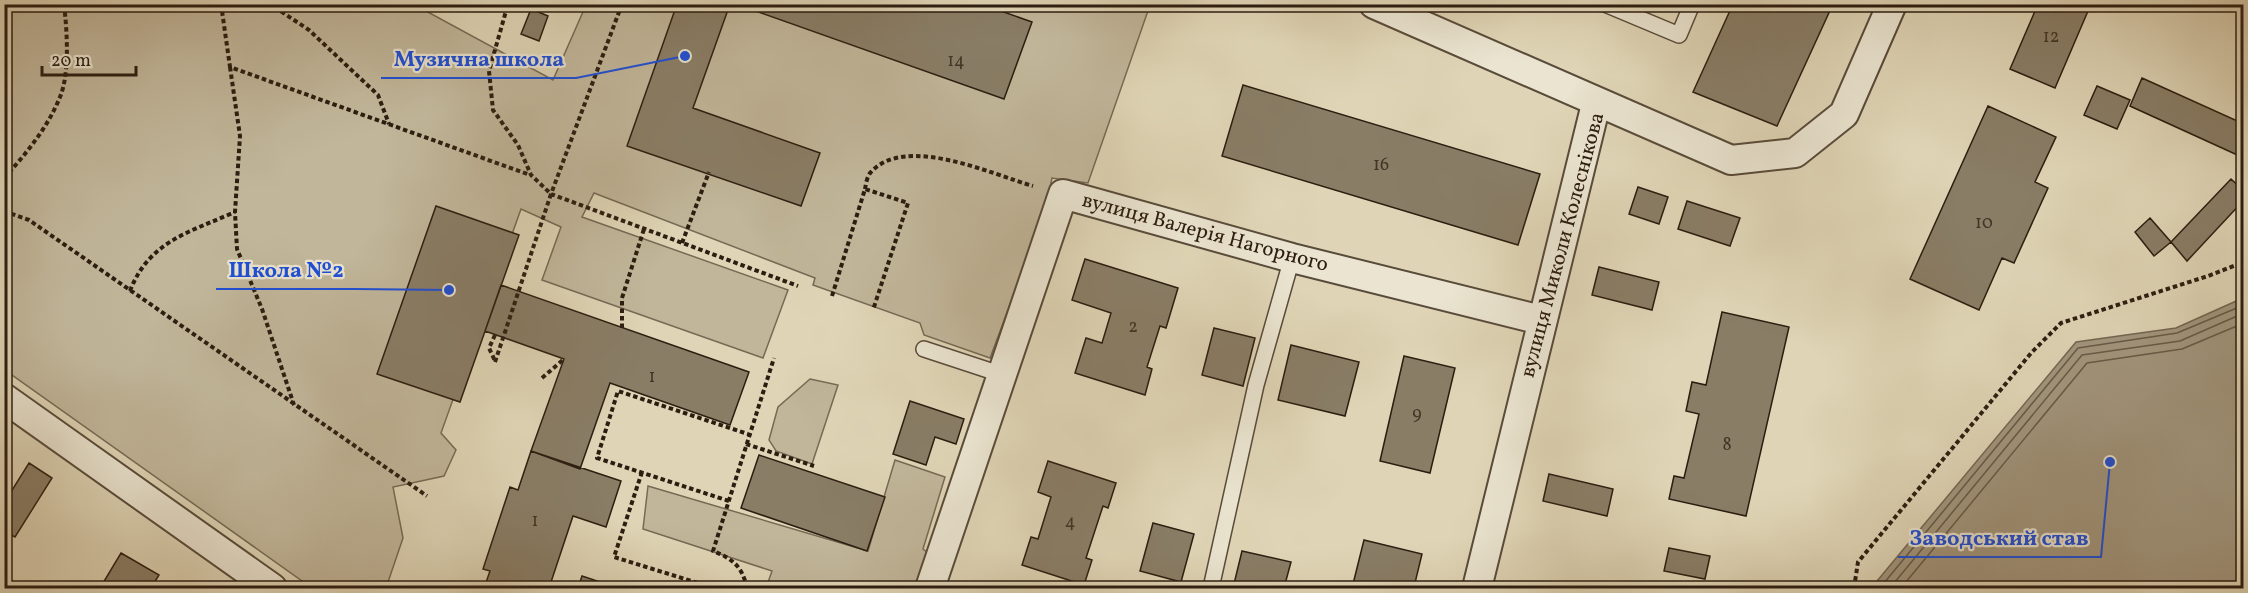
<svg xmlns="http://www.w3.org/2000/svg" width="2248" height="593" font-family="Vollkorn,serif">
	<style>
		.green { fill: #c1b69a; stroke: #766a55; stroke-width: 1.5 }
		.water { fill: #a2967e; stroke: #736652; stroke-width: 1.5 }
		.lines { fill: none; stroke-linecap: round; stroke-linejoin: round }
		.shore { stroke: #675a47; stroke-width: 1.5 }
		.building { fill: #897d66; stroke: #2c1d10; stroke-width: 1.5 }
		.lane-casing { stroke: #594b3a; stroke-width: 18 }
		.street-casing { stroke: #594b3a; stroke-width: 32 }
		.path { stroke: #2c1d10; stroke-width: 4; stroke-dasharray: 4.5 3; stroke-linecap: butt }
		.lane { stroke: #eae4d0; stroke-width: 15 }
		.street { stroke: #eae4d0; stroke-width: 28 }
		.labels { text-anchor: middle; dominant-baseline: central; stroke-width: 4.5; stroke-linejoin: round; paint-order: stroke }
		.number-label { font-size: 18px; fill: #433526 }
		.street-label { font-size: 21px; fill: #2c1d10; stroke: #eae4d0 }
		.leader { fill: none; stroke: #1d4ed8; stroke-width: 2 }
		.callout-dot { fill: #1d4ed8; stroke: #eae4d0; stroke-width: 2 }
		.callout-label { font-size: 22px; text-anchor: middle; font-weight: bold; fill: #1d4ed8; stroke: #eae4d0; stroke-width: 4.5; stroke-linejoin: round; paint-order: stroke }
	</style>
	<rect width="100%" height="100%" fill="#dfd5b6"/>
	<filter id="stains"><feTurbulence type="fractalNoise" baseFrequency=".00333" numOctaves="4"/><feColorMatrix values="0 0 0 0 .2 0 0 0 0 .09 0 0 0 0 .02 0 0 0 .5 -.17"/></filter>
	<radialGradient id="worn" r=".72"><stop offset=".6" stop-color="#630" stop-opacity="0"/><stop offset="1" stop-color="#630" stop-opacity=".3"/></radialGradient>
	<path class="green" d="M4 5H415L553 80 586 5H1150L1088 183 1052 178 1044 214 990 358 924 335 920 323 813 285 815 278 594 193 582 217 788 290 763 358 542 280 561 227 521 209 441 433 456 450 444 476 393 487 403 538 386 588H312L5 370Z
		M810 379 838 385 812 464 776 451 769 440 778 407Z
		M895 460 945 477 923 549 946 567 939 588H766L772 571 643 529 648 486 868 551Z"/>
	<path class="water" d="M2243 298V588H1877V581L2076 342 2176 328Z"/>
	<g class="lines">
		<path class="shore" d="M1883 588 1884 583 2078 348 2177 333 2244 305
			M1890 588 2082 355 2180 341 2244 313
			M1901 588 2087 363 2182 349 2244 323"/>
	</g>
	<path class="building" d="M677 4H730L693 108 820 153 801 206 627 146Z
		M736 4H981L1032 22 1004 99Z
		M1733 4H1833L1777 126 1693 92Z
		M2038 4H2091L2055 88 2010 69Z
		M531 9 548 16 539 41 521 34Z
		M2142 78 2244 124V158L2130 106Z
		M1243 85 1540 174 1518 245 1222 156Z
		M2097 86 2130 100 2117 129 2084 115Z
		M1988 106 2056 137 2035 182 2048 188 2014 263 2002 258 1979 310 1910 279Z
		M2231 179 2244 191V200L2187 261 2171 242Z
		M1638 187 1668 197 1659 224 1629 214Z
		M1687 201 1740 218 1730 246 1678 229Z
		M436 206 519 235 460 402 377 374Z
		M2150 218 2171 242 2154 256 2135 232Z
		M1085 259 1178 288 1166 328 1160 326 1147 367 1152 369 1145 395 1075 373 1086 338 1102 343 1111 313 1072 300Z
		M1599 267 1659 282 1652 310 1592 295Z
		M501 285 749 372 730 425 610 383 580 469 531 451 564 359 485 331Z
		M1722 312 1789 327 1746 516 1669 499 1674 476 1684 478 1699 414 1686 411 1692 382 1706 385Z
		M1214 328 1255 338 1243 386 1202 375Z
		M1291 345 1359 362 1345 416 1278 400Z
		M1404 356 1455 368 1430 473 1380 461Z
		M910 401 964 419 956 444 935 437 926 465 893 454Z
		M531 451 621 481 606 527 573 516 550 585 560 588H484L490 571 483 569 510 487 518 490Z
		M759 455 885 497 867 551 741 508Z
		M1048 461 1116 483 1108 508 1103 506 1086 558 1092 560 1084 585 1022 565 1031 537 1038 539 1051 497 1038 492Z
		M29 463 52 478 15 537 4 531V503Z
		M1549 474 1613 489 1607 516 1543 501Z
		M1153 523 1194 534 1181 582 1140 571Z
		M1364 540 1422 554 1415 583 1409 582 1407 588H1352Z
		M1669 548 1710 556 1705 579 1664 571Z
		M1242 551 1291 562 1284 588H1233Z
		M121 553 159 575 151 588H100Z
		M582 576 618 588H578Z"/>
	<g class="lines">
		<g class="lane-casing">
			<path id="lane" d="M1605 4 1679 35 1692 4
				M924 349 1000 374
				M1211 588 1256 385 1292 258"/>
		</g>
		<g class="street-casing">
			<path id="street" d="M1374 4 1731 160 1795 153 1844 114 1892 4
				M4 398 272 588
				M930 588 1063 194 1292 258 1541 320
				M1477 588 1596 104"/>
		</g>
		<path class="path" d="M221 4 230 67 530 175
			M279 4 282 12 309 30 378 95 389 124
			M622 4 551 194 798 286
			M230 67 240 136 235 212 237 249 262 309 294 405
			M4 178C26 154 48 127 60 97 70 73 67 30 64 4
			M865 189C866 184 867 176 871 172 906 134 991 174 1033 186
			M4 211 29 220 427 496
			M682 243 709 172
			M130 291C149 241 190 232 235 212
			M832 296 865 189 908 203 873 310
			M622 328V298L644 229
			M495 335 489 348 495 361
			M495 362 551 194 531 175 518 145 493 110 489 71 508 4
			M542 378 564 359
			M746 444 814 466
			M642 472 614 557 714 588
			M729 501 597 458 618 391 748 434
			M747 588C742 566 733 559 713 551L774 358
			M1854 588 1858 562 2032 352 2061 323 2208 276 2244 262"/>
		<use href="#lane" class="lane"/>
		<use href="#street" class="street"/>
	</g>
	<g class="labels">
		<g class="number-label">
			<text x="2051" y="37">12</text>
			<text x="956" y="61">14</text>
			<text x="1381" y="165">16</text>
			<text x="1984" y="223">10</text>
			<text x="1133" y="327">2</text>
			<text x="652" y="377">1</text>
			<text x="1417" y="414">9</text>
			<text x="1727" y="445">8</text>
			<text x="535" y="521">1</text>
			<text x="1070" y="522">4</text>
		</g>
		<g class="street-label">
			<text transform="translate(1205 233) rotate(15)">вулиця Валерія Нагорного</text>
			<text transform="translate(1563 245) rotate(-75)">вулиця Миколи Колеснікова</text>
		</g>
	</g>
	<path class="leader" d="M685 56L576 78H381M449 290L355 289H216M2110 462L2101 557H1898"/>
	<g class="callout-dot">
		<circle cx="685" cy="56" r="6"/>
		<circle cx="449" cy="290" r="6"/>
		<circle cx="2110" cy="462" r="6"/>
	</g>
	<g class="callout-label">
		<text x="479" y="66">Музична школа</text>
		<text x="286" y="277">Школа №2</text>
		<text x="1999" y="545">Заводський став</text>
	</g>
	<rect width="2248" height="593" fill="none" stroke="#dfd5b6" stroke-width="24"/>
	<rect x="6" y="6" width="2236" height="581" fill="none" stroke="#2c1d10" stroke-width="3"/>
	<rect x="12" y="12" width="2224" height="569" fill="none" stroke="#2c1d10" stroke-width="1.5"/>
	<path d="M42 66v9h94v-9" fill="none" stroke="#2c1d10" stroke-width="3"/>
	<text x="51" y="66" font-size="18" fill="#2c1d10" stroke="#eae4d0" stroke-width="4.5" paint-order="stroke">20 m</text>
	<rect width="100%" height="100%" filter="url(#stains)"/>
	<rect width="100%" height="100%" fill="url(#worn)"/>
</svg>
